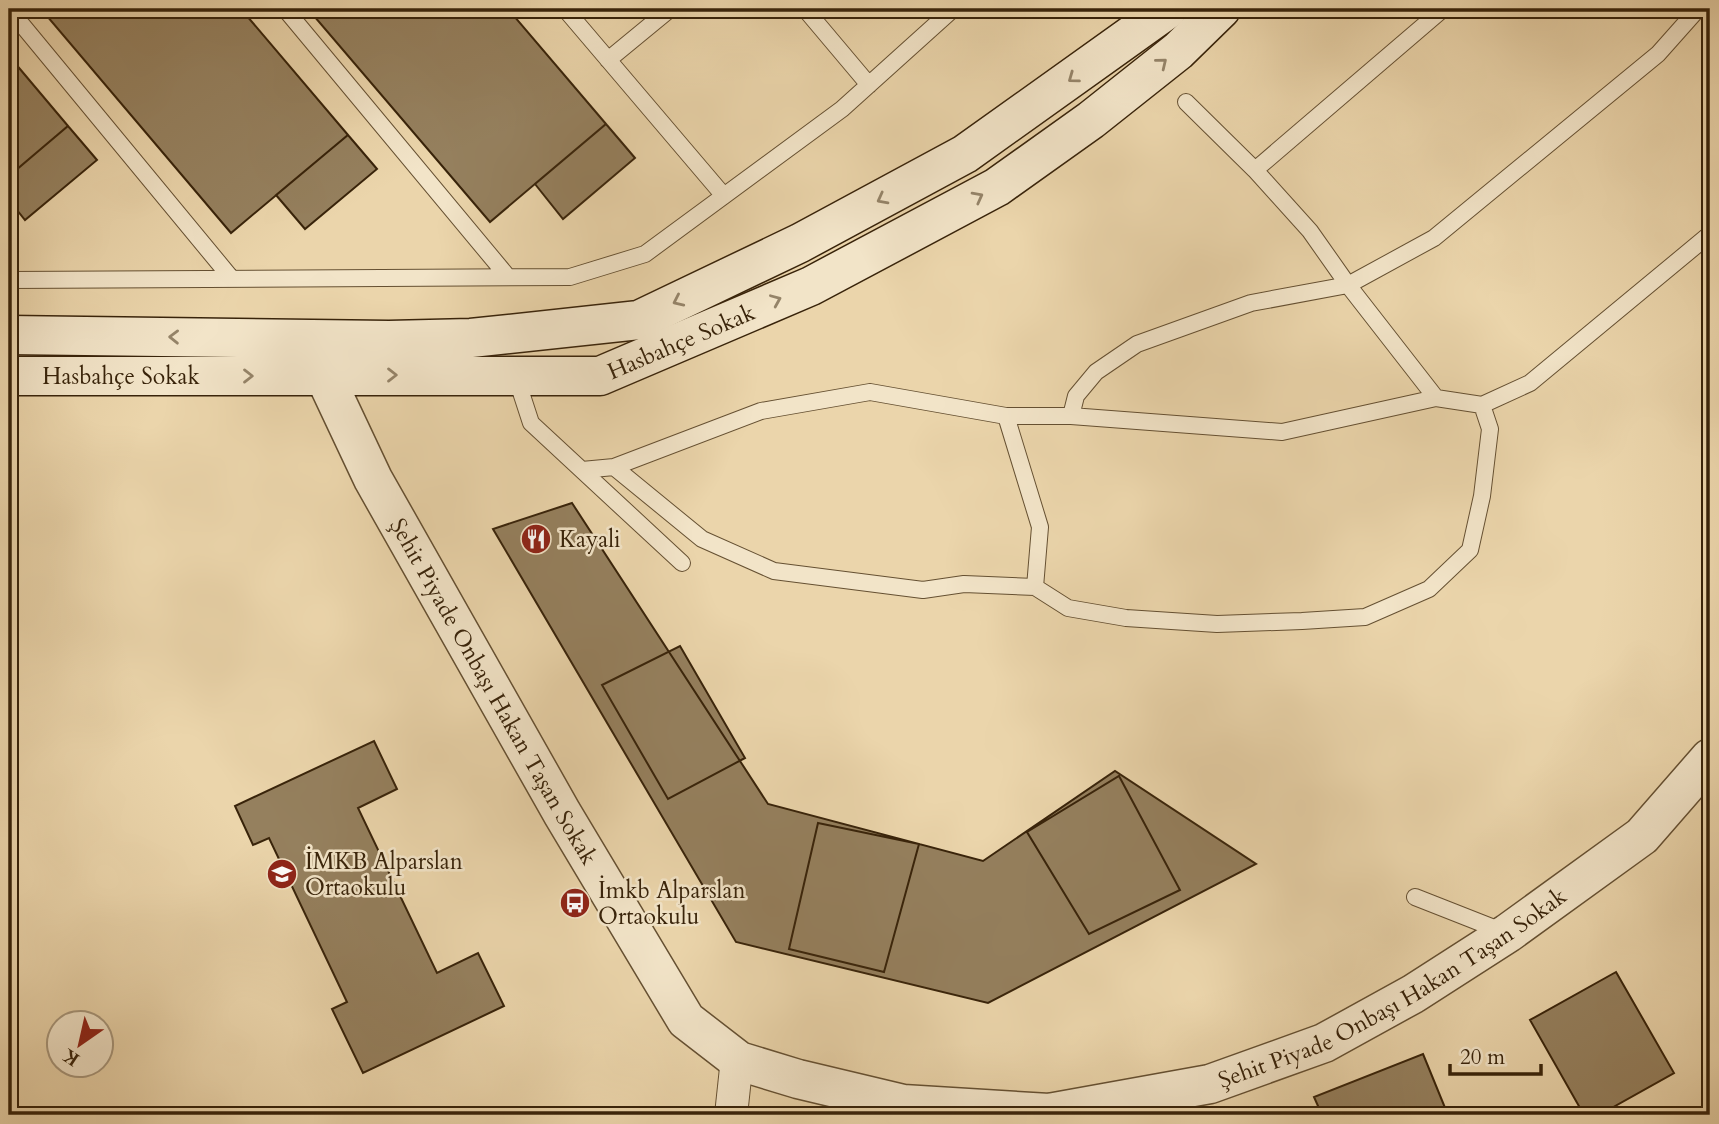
<svg xmlns="http://www.w3.org/2000/svg" width="1719" height="1124" font-family="Cardo,serif">
	<style>
		.building { fill: #95805e; stroke: #38230a; stroke-width: 2 }
		.lines { fill: none; stroke-linecap: round; stroke-linejoin: round }
		.service-casing { stroke: #655032; stroke-width: 18 }
		.minor-casing { stroke: #655032; stroke-width: 34 }
		.tertiary-casing { stroke: #655032; stroke-width: 41 }
		.secondary-casing { stroke: #38230a; stroke-width: 41 }
		.service { stroke: #f2e4c8; stroke-width: 16 }
		.minor { stroke: #f2e4c8; stroke-width: 32 }
		.tertiary { stroke: #f2e4c8; stroke-width: 38 }
		.secondary { stroke: #f2e4c8; stroke-width: 38 }
		.oneway { stroke: #958469 }
		.labels { text-anchor: middle; dominant-baseline: central; stroke-width: 5; stroke-linejoin: round; paint-order: stroke }
		.street-label { font-size: 23px; fill: #38230a; stroke: #f2e4c8 }
		.poi-label { font-size: 23px; fill: #38230a; stroke: #f2e4c8; text-anchor: start }
	</style>
	<rect width="100%" height="100%" fill="#ebd5ab"/>
	<filter id="stains"><feTurbulence type="fractalNoise" baseFrequency=".00286" numOctaves="4"/><feColorMatrix values="0 0 0 0 .2 0 0 0 0 .09 0 0 0 0 .02 0 0 0 .5 -.17"/></filter>
	<radialGradient id="worn" r=".72"><stop offset=".6" stop-color="#630" stop-opacity="0"/><stop offset="1" stop-color="#630" stop-opacity=".3"/></radialGradient>
	<path class="building" d="M41 9H241L348 135 231 233Z
		M308 9H508L606 124 490 222Z
		M9 56 68 126 9 176Z
		M606 124 635 158 563 219 535 184Z
		M68 126 97 160 25 220 9 200V176Z
		M348 135 377 169 305 229 276 195Z
		M572 503 768 804 983 861 1115 771 1256 864 988 1003 736 942 493 529Z
		M680 646 745 758 668 799 602 685Z
		M374 741 397 789 358 808 437 973 478 953 504 1006 363 1073 332 1009 347 1002 269 838 253 845 235 806Z
		M1119 776 1180 890 1089 934 1027 832Z
		M818 823 919 844 884 972 789 949Z
		M1616 972 1674 1073 1599 1115H1584L1530 1020Z
		M1423 1054 1448 1115H1322L1314 1097Z"/>
	<g class="lines">
		<g class="service-casing">
			<path id="service" d="M9 9 232 279
				M285 9 508 277
				M565 9 724 196
				M805 9 869 85
				M608 60 670 9
				M1186 102 1255 170 1310 231 1348 285 1436 398
				M1255 170 1443 9
				M9 280 570 277 645 254 842 109 953 9
				M516 377 531 423 682 563
				M1006 416 1040 527 1035 587
				M1071 416 1076 396 1096 372 1137 344 1251 303 1348 285 1434 238 1658 54 1698 9
				M614 467 702 539 774 571 923 590 964 584 1035 587 1068 608 1126 618 1217 624 1302 621 1365 617 1429 589 1470 550 1482 496 1490 429 1482 405
				M582 470 614 467 761 411 870 392 1006 416H1071L1282 432 1436 398 1482 405 1530 383 1710 234
				M1415 897 1504 932"/>
		</g>
		<g class="minor-casing">
			<path id="minor" d="M731 1115 737 1059"/>
		</g>
		<g class="tertiary-casing">
			<g id="tertiary">
				<path id="s1" d="M318 347 324 375 373 479 562 813 686 1020 739 1061 798 1079 903 1104 1049 1113 1210 1084 1324 1043 1413 994 1508 933 1642 836 1710 758"/>
			</g>
		</g>
		<g class="secondary-casing">
			<g id="secondary">
				<path d="M9 335 389 340 471 338 639 320 800 243 965 154 1168 9"/>
				<path id="s2" d="M9 376H600L811 286 997 187 1091 120 1178 51 1221 9"/>
			</g>
		</g>
		<use href="#service" class="service"/>
		<use href="#minor" class="minor"/>
		<use href="#tertiary" class="tertiary"/>
		<use href="#secondary" class="secondary"/>
	</g>
	<defs><path id="oneway-chevron" d="M-2-3.5L2.5 0L-2 3.5" fill="none" stroke-width="1.6" stroke-linecap="round" stroke-linejoin="round" transform="scale(1.75)"/></defs>
	<g class="oneway">
		<use href="#oneway-chevron" transform="translate(1162 63) rotate(-39)"/>
		<use href="#oneway-chevron" transform="translate(1073 78) rotate(144)"/>
		<use href="#oneway-chevron" transform="translate(978 197) rotate(-28)"/>
		<use href="#oneway-chevron" transform="translate(882 199) rotate(152)"/>
		<use href="#oneway-chevron" transform="translate(776 300) rotate(-23)"/>
		<use href="#oneway-chevron" transform="translate(678 301) rotate(155)"/>
		<use href="#oneway-chevron" transform="translate(174 337) rotate(-179)"/>
		<use href="#oneway-chevron" transform="translate(392 375)"/>
		<use href="#oneway-chevron" transform="translate(248 376)"/>
	</g>
	<defs>
		<g id="restaurant-disc" transform="scale(1.575)"><circle r="9.5" fill="#8f2418" stroke="#f2e4c8"/><path d="M-5-6h1v4h1v-4h1v4h1v-4h1v5L-1.5 .5V6h-2V.5L-5-1ZM5-6V6H3V1.5H1.5Q1.5-4 5-6Z" fill="#fff"/></g>
		<g id="school-disc" transform="scale(1.575)"><circle r="9.5" fill="#8f2418" stroke="#f2e4c8"/><path d="M0-5L7-2L0 1L-7-2ZM-4 1L0 2.5L4 1V4Q0 6-4 4Z" fill="#fff"/></g>
		<g id="bus-disc" transform="scale(1.575)"><circle r="9.5" fill="#8f2418" stroke="#f2e4c8"/><path d="M-5-6H5V4H4V6H2V4H-2V6H-4V4H-5ZM-3.5-4V0h7V-4ZM-3.5 1.2v1.5H-2V1.2ZM2 1.2v1.5H3.5V1.2Z" fill="#fff"/></g>
	</defs>
	<g fill-rule="evenodd">
		<use href="#restaurant-disc" x="536" y="539"/>
		<use href="#school-disc" x="282" y="874"/>
		<use href="#bus-disc" x="575" y="903"/>
	</g>
	<g class="labels">
		<g class="street-label">
			<text stroke="none"><textPath href="#s2" startOffset="679">Hasbahçe Sokak</textPath></text>
			<text stroke="none"><textPath href="#s2" startOffset="112">Hasbahçe Sokak</textPath></text>
			<text stroke="none"><textPath href="#s1" startOffset="388">Şehit Piyade Onbaşı Hakan Taşan Sokak</textPath></text>
			<text stroke="none"><textPath href="#s1" startOffset="1522">Şehit Piyade Onbaşı Hakan Taşan Sokak</textPath></text>
		</g>
		<g class="poi-label">
			<text x="559" y="539">Kayali</text>
			<text x="305" y="861">İMKB Alparslan<tspan x="305" dy="26">Ortaokulu</tspan></text>
			<text x="598" y="890">İmkb Alparslan<tspan x="598" dy="26">Ortaokulu</tspan></text>
		</g>
	</g>
	<rect width="1719" height="1124" fill="none" stroke="#ebd5ab" stroke-width="35"/>
	<rect x="10" y="10" width="1698" height="1103" fill="none" stroke="#38230a" stroke-width="3.5"/>
	<rect x="18" y="18" width="1684" height="1089" fill="none" stroke="#38230a" stroke-width="2"/>
	<g transform="translate(80 1044) rotate(214)"><circle r="33" fill="#f2e4c8" stroke="#a8977c" stroke-width="2"/>
	<path d="M0-5L12 26L0 18L-12 26Z" fill="#8f2418"/>
	<text y="-10" font-size="19" font-weight="bold" text-anchor="middle" fill="#38230a">K</text>
	</g>
	<path d="M1450 1064v10h91v-10" fill="none" stroke="#38230a" stroke-width="3.5"/>
	<text x="1460" y="1064" font-size="21" fill="#38230a" stroke="#f2e4c8" stroke-width="5" paint-order="stroke">20 m</text>
	<rect width="100%" height="100%" filter="url(#stains)"/>
	<rect width="100%" height="100%" fill="url(#worn)"/>
</svg>
